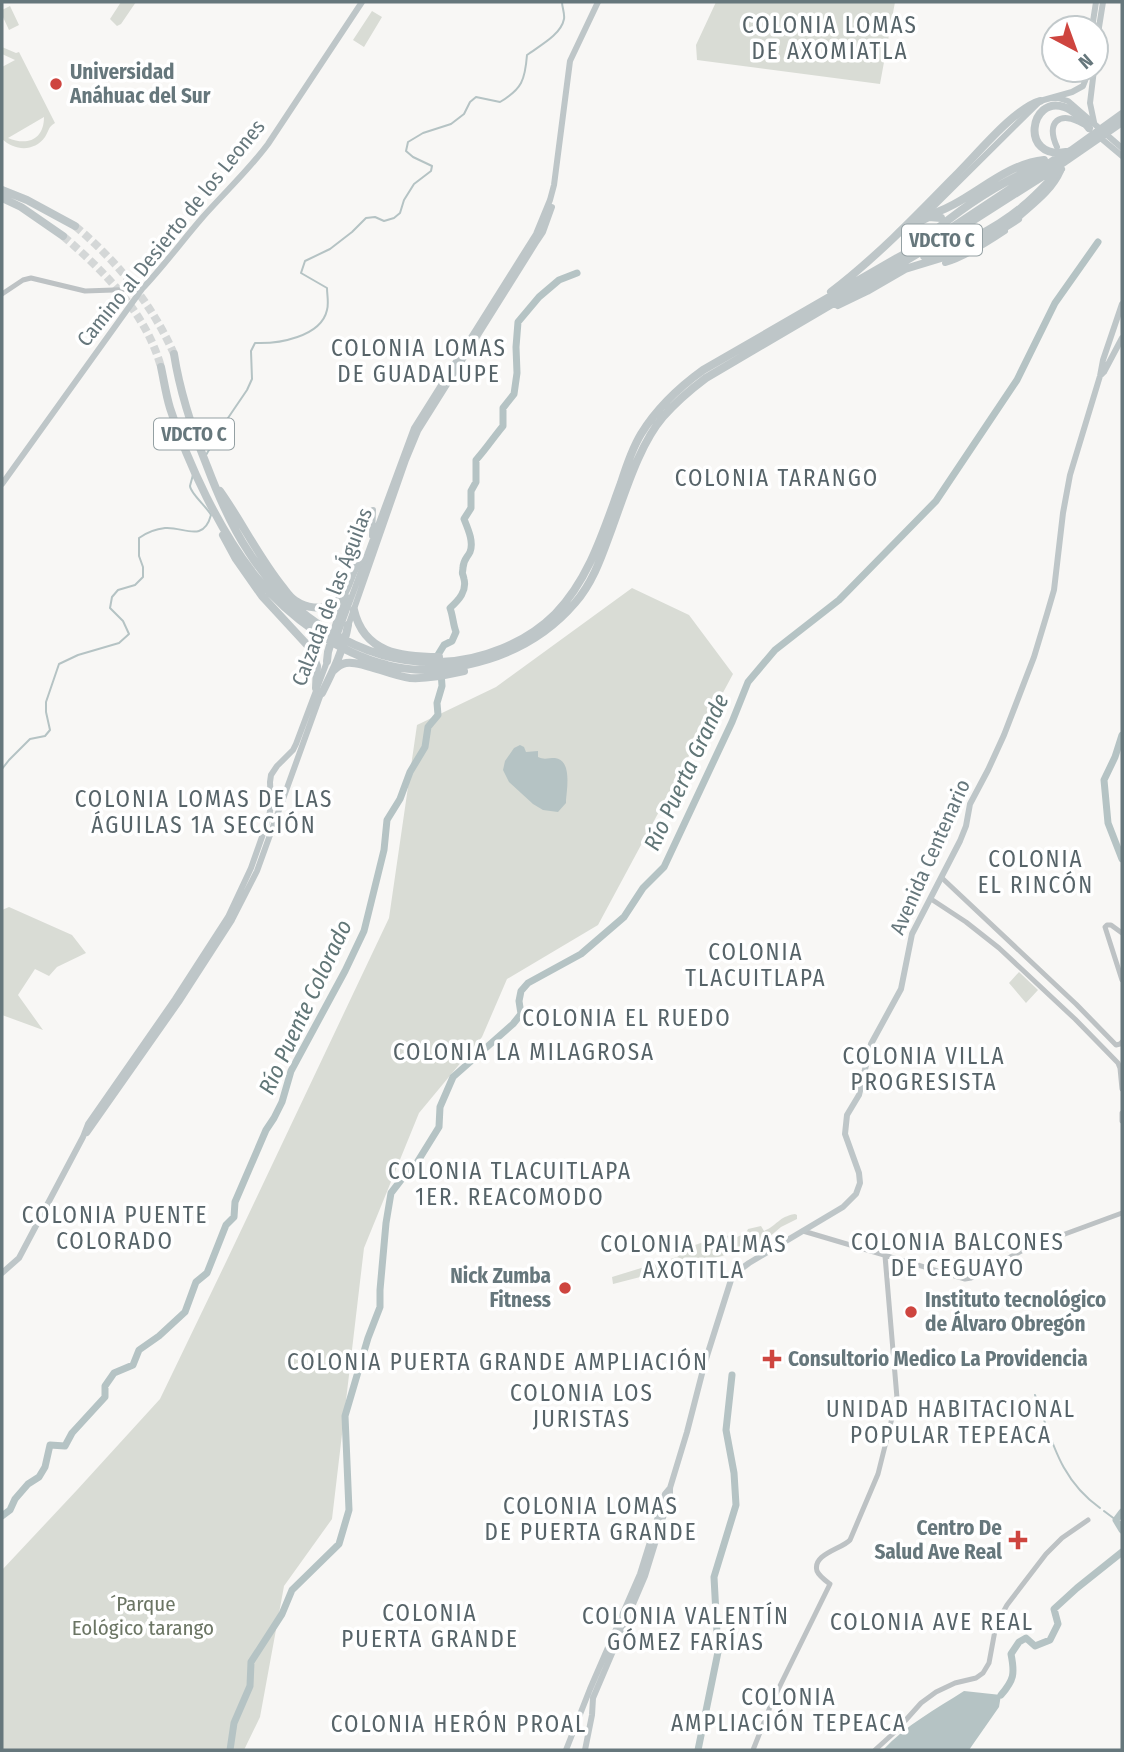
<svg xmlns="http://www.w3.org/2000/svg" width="1124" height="1752" font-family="'Fira Sans Condensed',sans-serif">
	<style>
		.green { fill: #d9dcd5; fill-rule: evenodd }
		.water { fill: #b5c3c4 }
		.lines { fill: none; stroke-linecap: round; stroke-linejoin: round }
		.stream { stroke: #b5c3c4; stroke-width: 2 }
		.river { stroke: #b5c3c4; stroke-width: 7 }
		.motorway-tunnel { stroke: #d4d7d7; stroke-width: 8; stroke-dasharray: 8 4; stroke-linecap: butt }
		.tertiary { stroke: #bdc2c4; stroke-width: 5 }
		.secondary { stroke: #bec6c8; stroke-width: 6 }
		.motorway { stroke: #bec6c8; stroke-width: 8 }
		.poi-dot { fill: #ce453f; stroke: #fff; stroke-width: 2.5 }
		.labels { text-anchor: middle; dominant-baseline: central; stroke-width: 7; stroke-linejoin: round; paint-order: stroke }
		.shield { fill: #fff; stroke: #94a0a3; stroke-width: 2 }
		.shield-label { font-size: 19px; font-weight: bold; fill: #66777c }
		.poi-label { font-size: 21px; font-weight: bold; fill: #66777c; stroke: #fff; text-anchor: start }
		.street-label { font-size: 21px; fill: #66777c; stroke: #fff }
		.park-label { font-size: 21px; fill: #6b7564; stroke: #fff }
		.neighbourhood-label { font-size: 23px; letter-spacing: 2px; fill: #576469; stroke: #fff }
		.water-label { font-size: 23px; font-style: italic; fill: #617677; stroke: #fff }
	</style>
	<rect width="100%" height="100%" fill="#f8f7f5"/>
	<path class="green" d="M121 2H136L121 24 117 26 110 19Z
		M716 2H895L880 84 697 60 696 45Z
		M10 6 19 25 9 30 2 15V10Z
		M372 11 382 17 364 47 353 40Z
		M2 47 16 53 19 52 55 123C48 127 49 131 45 137 34 152 15 151 2 139V67L15 60 2 54ZM44 117C44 140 27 146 8 138Z
		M632 588 689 615 733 674 598 925 507 979 482 1037 419 1113 364 1248 332 1519 284 1586 260 1717 244 1750H2V1570L77 1490 160 1399 226 1262 389 918 417 725 496 687Z
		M9 907 72 935 86 953 57 967 49 976 35 969 18 995 43 1030 2 1015V910Z
		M1019 972 1038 990 1026 1003 1009 983Z
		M795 1214 797 1215V1219L781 1227 762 1243 754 1244 722 1256 613 1284 612 1277 677 1257 695 1245 712 1239 731 1235 737 1237 746 1233 748 1229 761 1226 764 1231C778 1225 778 1217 795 1214Z"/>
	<path class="water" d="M520 745 524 747 526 752 538 751V757C544 760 548 758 555 758 572 760 567 788 566 800V803L558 812 543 810 533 804 509 782 503 770 505 761 514 748Z
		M964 1691 1001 1695 999 1707 969 1750H883C906 1725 936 1709 964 1691Z"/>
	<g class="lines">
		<path class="stream" d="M206 455 228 418 247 390 252 379 251 351 255 343C278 344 321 337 327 310 329 303 327 295 327 288L301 273 305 261 330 249 352 232 366 218 375 217 384 221 394 218 400 213 404 200 414 184 431 171 432 166 413 157 406 151 408 142 423 133 451 124 464 114 470 102 476 97 500 102C522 89 525 80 527 55 539 46 561 35 564 19 565 14 562 7 562 2
			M2 769 9 760 30 739 45 736 50 730 46 712V702L59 664 78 655 119 643 129 634 123 621 110 608 112 597 118 590 135 585 143 577V567L139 556V538C146 533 155 529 165 528 183 526 203 544 211 515 207 507 190 493 190 486 190 485 193 476 193 474
			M1035 1395C1052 1439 1059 1479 1100 1508
			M1104 1511 1116 1520"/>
		<path class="river" d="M436 658 444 645 452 641 456 632C453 624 453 616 450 608 459 600 467 591 464 579 462 570 462 577 463 568 463 560 467 558 470 552 474 542 468 529 464 519L471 508V491L476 482V460C486 449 493 438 503 426V408L514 394 517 373 516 347 518 322 539 297 559 280 577 273
			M1122 735 1115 757 1104 780 1108 823 1122 859
			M1122 1512 1116 1520 1122 1530
			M2 1516 10 1510 15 1499 28 1484 39 1477 45 1467 50 1445 65 1446 72 1433 105 1397V1386L114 1373 133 1365 139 1350 159 1336 185 1312 196 1282 207 1273 226 1225 234 1217 235 1202 266 1130 274 1118 282 1102 291 1071 345 971 364 931 384 850 387 820 400 799 410 772 425 747 428 727 438 715 437 703 442 686 441 672
			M1001 1695C1014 1680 1015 1674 1011 1654L1019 1642 1026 1638 1035 1646 1050 1640 1058 1624 1054 1609 1077 1588 1122 1552
			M230 1750 234 1723 250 1686 251 1662 282 1614 292 1590 339 1544 349 1510 345 1416 368 1338 380 1307V1290L386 1223 391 1193 401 1180 413 1169 439 1127 440 1107 453 1077 513 1024 521 1014 519 1001 521 991 528 983 581 954 624 917 643 888 664 867 732 722 748 682 775 650 839 600 936 501 1017 380 1055 303 1098 242
			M698 1750 718 1652 714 1577 736 1505 734 1473 726 1430 732 1375"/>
		<path class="motorway-tunnel" d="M75 226C117 261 152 304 174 354
			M63 236C105 272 146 313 161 367"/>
		<path class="tertiary" d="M2 294 23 280 31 278 85 291 142 289
			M942 878 1076 1004 1116 1045 1120 1044 1122 1042
			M931 899 966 922 999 948 1075 1019 1118 1063 1120 1068 1122 1089
			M1122 933 1111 925H1107L1105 927 1122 980
			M1122 1113V1121
			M803 1231 965 1279 971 1278 1027 1248 1122 1213
			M753 1750 772 1702 830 1584C826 1581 819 1576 817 1571 812 1554 842 1549 850 1540L878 1474 897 1398 885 1256
			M875 1750 896 1731 921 1703 936 1692 955 1683 976 1678 983 1673 989 1663 996 1625 1007 1605 1046 1554 1062 1538 1088 1520"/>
		<path class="secondary" d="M1092 28 1096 2
			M1096 46 1103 2
			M1094 70 1090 103 1094 122
			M1055 97 1068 101 1122 148
			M1097 135 1122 156
			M1057 147C1045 122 1060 110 1083 124
			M1015 221C1031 206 1052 192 1061 171
			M915 241V229L917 223 1040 101 1072 92 1083 86 1085 81 1087 70
			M945 263C962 259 990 241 1005 231
			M1101 375 1104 372 1122 338
			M2 484 142 289C163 267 182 241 202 218 224 193 248 171 268 144L362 2
			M372 536 373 510
			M347 629 406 460 418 431 537 241 543 232 552 207
			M336 639 414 428 536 234 550 200 554 185 570 61 598 2
			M87 1133 179 1002 232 920 257 871 322 691
			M2 1273 19 1258 83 1137 88 1124 175 999 228 917 251 868 269 817 271 805 270 782 271 775 277 766 293 750 296 744 328 659
			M566 1750 590 1689 640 1574 665 1494 670 1488
			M585 1750 592 1715 593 1698 645 1576 670 1495V1488L687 1432 705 1362 731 1280 737 1272 749 1263 843 1207 856 1194 860 1183 859 1173 845 1134 847 1115 859 1095 871 1044 901 989 912 934 960 841 966 826 970 804 988 770 1004 735 1034 657 1047 614 1054 590 1063 513 1070 475 1100 376 1103 360 1122 304"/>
		<path class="motorway" d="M1066 152C1019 160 1030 95 1064 107 1074 110 1082 120 1089 128
			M2 190 27 200 75 226
			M2 198 21 207 63 236
			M925 216C969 205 999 165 1044 160
			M917 223 929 217 941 218
			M926 238C961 208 999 182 1042 165
			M924 256C954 251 998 227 1022 207 1036 196 1048 182 1061 169
			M831 292C878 256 919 213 960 171 979 152 1015 108 1040 101
			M838 305 867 291 905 269 951 255 1004 228 1018 219
			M174 354C180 393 192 429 207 466 218 495 230 524 248 551 289 616 363 665 440 662 481 661 526 643 555 614 590 578 604 529 621 483 626 467 632 449 641 434 657 408 678 388 703 370L897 258 942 234 1054 160 1072 150 1122 114
			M161 367C164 381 166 395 170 408 188 464 220 532 257 578 289 617 338 653 387 665 413 672 440 671 466 665 509 656 546 637 575 603 594 581 602 555 612 528 625 493 639 445 663 417 676 402 690 390 706 378L958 230 1054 169 1122 122
			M220 491C242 522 258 556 282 586 286 591 290 598 296 601 306 608 321 610 332 604 353 595 347 569 365 558
			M223 535 236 559 262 596 310 648 317 666 316 688
			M354 610C364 653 401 657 439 657
			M327 661 328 652 345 596
			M333 671C337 667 340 664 346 663 360 660 391 676 410 678 428 679 446 675 464 671
			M322 693C333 671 344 649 348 625"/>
	</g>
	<g class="poi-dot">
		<circle cx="56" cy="84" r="7"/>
		<circle cx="565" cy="1288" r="7"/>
		<circle cx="911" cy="1312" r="7"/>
		<path d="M768.5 1348.5h7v7h7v7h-7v7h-7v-7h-7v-7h7z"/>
		<path d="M1014.5 1529.5h7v7h7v7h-7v7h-7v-7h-7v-7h7z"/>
	</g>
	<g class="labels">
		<g class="shield">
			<rect x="902" y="224.5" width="80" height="31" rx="5"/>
			<rect x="154" y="418.5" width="80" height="31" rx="5"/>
		</g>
		<g class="shield-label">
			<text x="942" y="240">VDCTO C</text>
			<text x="194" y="434">VDCTO C</text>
		</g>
		<g class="poi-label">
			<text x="70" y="72">Universidad<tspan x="70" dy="24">Anáhuac del Sur</tspan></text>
			<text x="551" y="1276" text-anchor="end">Nick Zumba<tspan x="551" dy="24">Fitness</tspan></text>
			<text x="925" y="1300">Instituto tecnológico<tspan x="925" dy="24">de Álvaro Obregón</tspan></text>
			<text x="788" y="1359">Consultorio Medico La Providencia</text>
			<text x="1002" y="1528" text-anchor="end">Centro De<tspan x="1002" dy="24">Salud Ave Real</tspan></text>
		</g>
		<g class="street-label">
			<text transform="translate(171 233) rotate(-51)">Camino al Desierto de los Leones</text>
			<text transform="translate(332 597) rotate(-69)">Calzada de las Águilas</text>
			<text transform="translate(930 857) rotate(-66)">Avenida Centenario</text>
		</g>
		<g class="park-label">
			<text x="143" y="1604">´Parque<tspan x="143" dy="24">Eológico tarango</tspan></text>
		</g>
		<g class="neighbourhood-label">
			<text x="830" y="25">COLONIA LOMAS<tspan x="830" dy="26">DE AXOMIATLA</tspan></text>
			<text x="419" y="348">COLONIA LOMAS<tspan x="419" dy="26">DE GUADALUPE</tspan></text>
			<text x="777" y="478">COLONIA TARANGO</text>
			<text x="204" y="799">COLONIA LOMAS DE LAS<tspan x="204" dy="26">ÁGUILAS 1A SECCIÓN</tspan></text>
			<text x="1036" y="859">COLONIA<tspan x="1036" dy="26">EL RINCÓN</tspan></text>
			<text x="756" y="952">COLONIA<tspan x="756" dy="26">TLACUITLAPA</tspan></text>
			<text x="627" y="1018">COLONIA EL RUEDO</text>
			<text x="524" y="1052">COLONIA LA MILAGROSA</text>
			<text x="924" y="1056">COLONIA VILLA<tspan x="924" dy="26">PROGRESISTA</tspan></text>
			<text x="510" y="1171">COLONIA TLACUITLAPA<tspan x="510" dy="26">1ER. REACOMODO</tspan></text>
			<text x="115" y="1215">COLONIA PUENTE<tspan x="115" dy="26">COLORADO</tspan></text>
			<text x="958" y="1242">COLONIA BALCONES<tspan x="958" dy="26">DE CEGUAYO</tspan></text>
			<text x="694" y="1244">COLONIA PALMAS<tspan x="694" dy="26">AXOTITLA</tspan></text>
			<text x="498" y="1362">COLONIA PUERTA GRANDE AMPLIACIÓN</text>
			<text x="582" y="1393">COLONIA LOS<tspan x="582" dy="26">JURISTAS</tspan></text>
			<text x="951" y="1409">UNIDAD HABITACIONAL<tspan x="951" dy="26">POPULAR TEPEACA</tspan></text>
			<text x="591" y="1506">COLONIA LOMAS<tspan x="591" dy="26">DE PUERTA GRANDE</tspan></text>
			<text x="430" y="1613">COLONIA<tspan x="430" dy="26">PUERTA GRANDE</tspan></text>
			<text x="686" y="1616">COLONIA VALENTÍN<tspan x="686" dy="26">GÓMEZ FARÍAS</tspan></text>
			<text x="932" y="1622">COLONIA AVE REAL</text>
			<text x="789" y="1697">COLONIA<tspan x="789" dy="26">AMPLIACIÓN TEPEACA</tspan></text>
			<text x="459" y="1724">COLONIA HERÓN PROAL</text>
		</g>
		<g class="water-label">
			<text transform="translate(686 772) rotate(-65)">Río Puerta Grande</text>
			<text transform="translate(305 1007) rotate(-65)">Río Puente Colorado</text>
		</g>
	</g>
	<rect width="1124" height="1752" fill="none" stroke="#66777c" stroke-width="7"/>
	<g transform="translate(1075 49) rotate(139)"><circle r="33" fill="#ffffff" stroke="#c2c9cb" stroke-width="2"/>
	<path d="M0-5L12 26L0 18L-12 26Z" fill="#ce453f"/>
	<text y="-10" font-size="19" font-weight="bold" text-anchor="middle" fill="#66777c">N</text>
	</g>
</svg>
